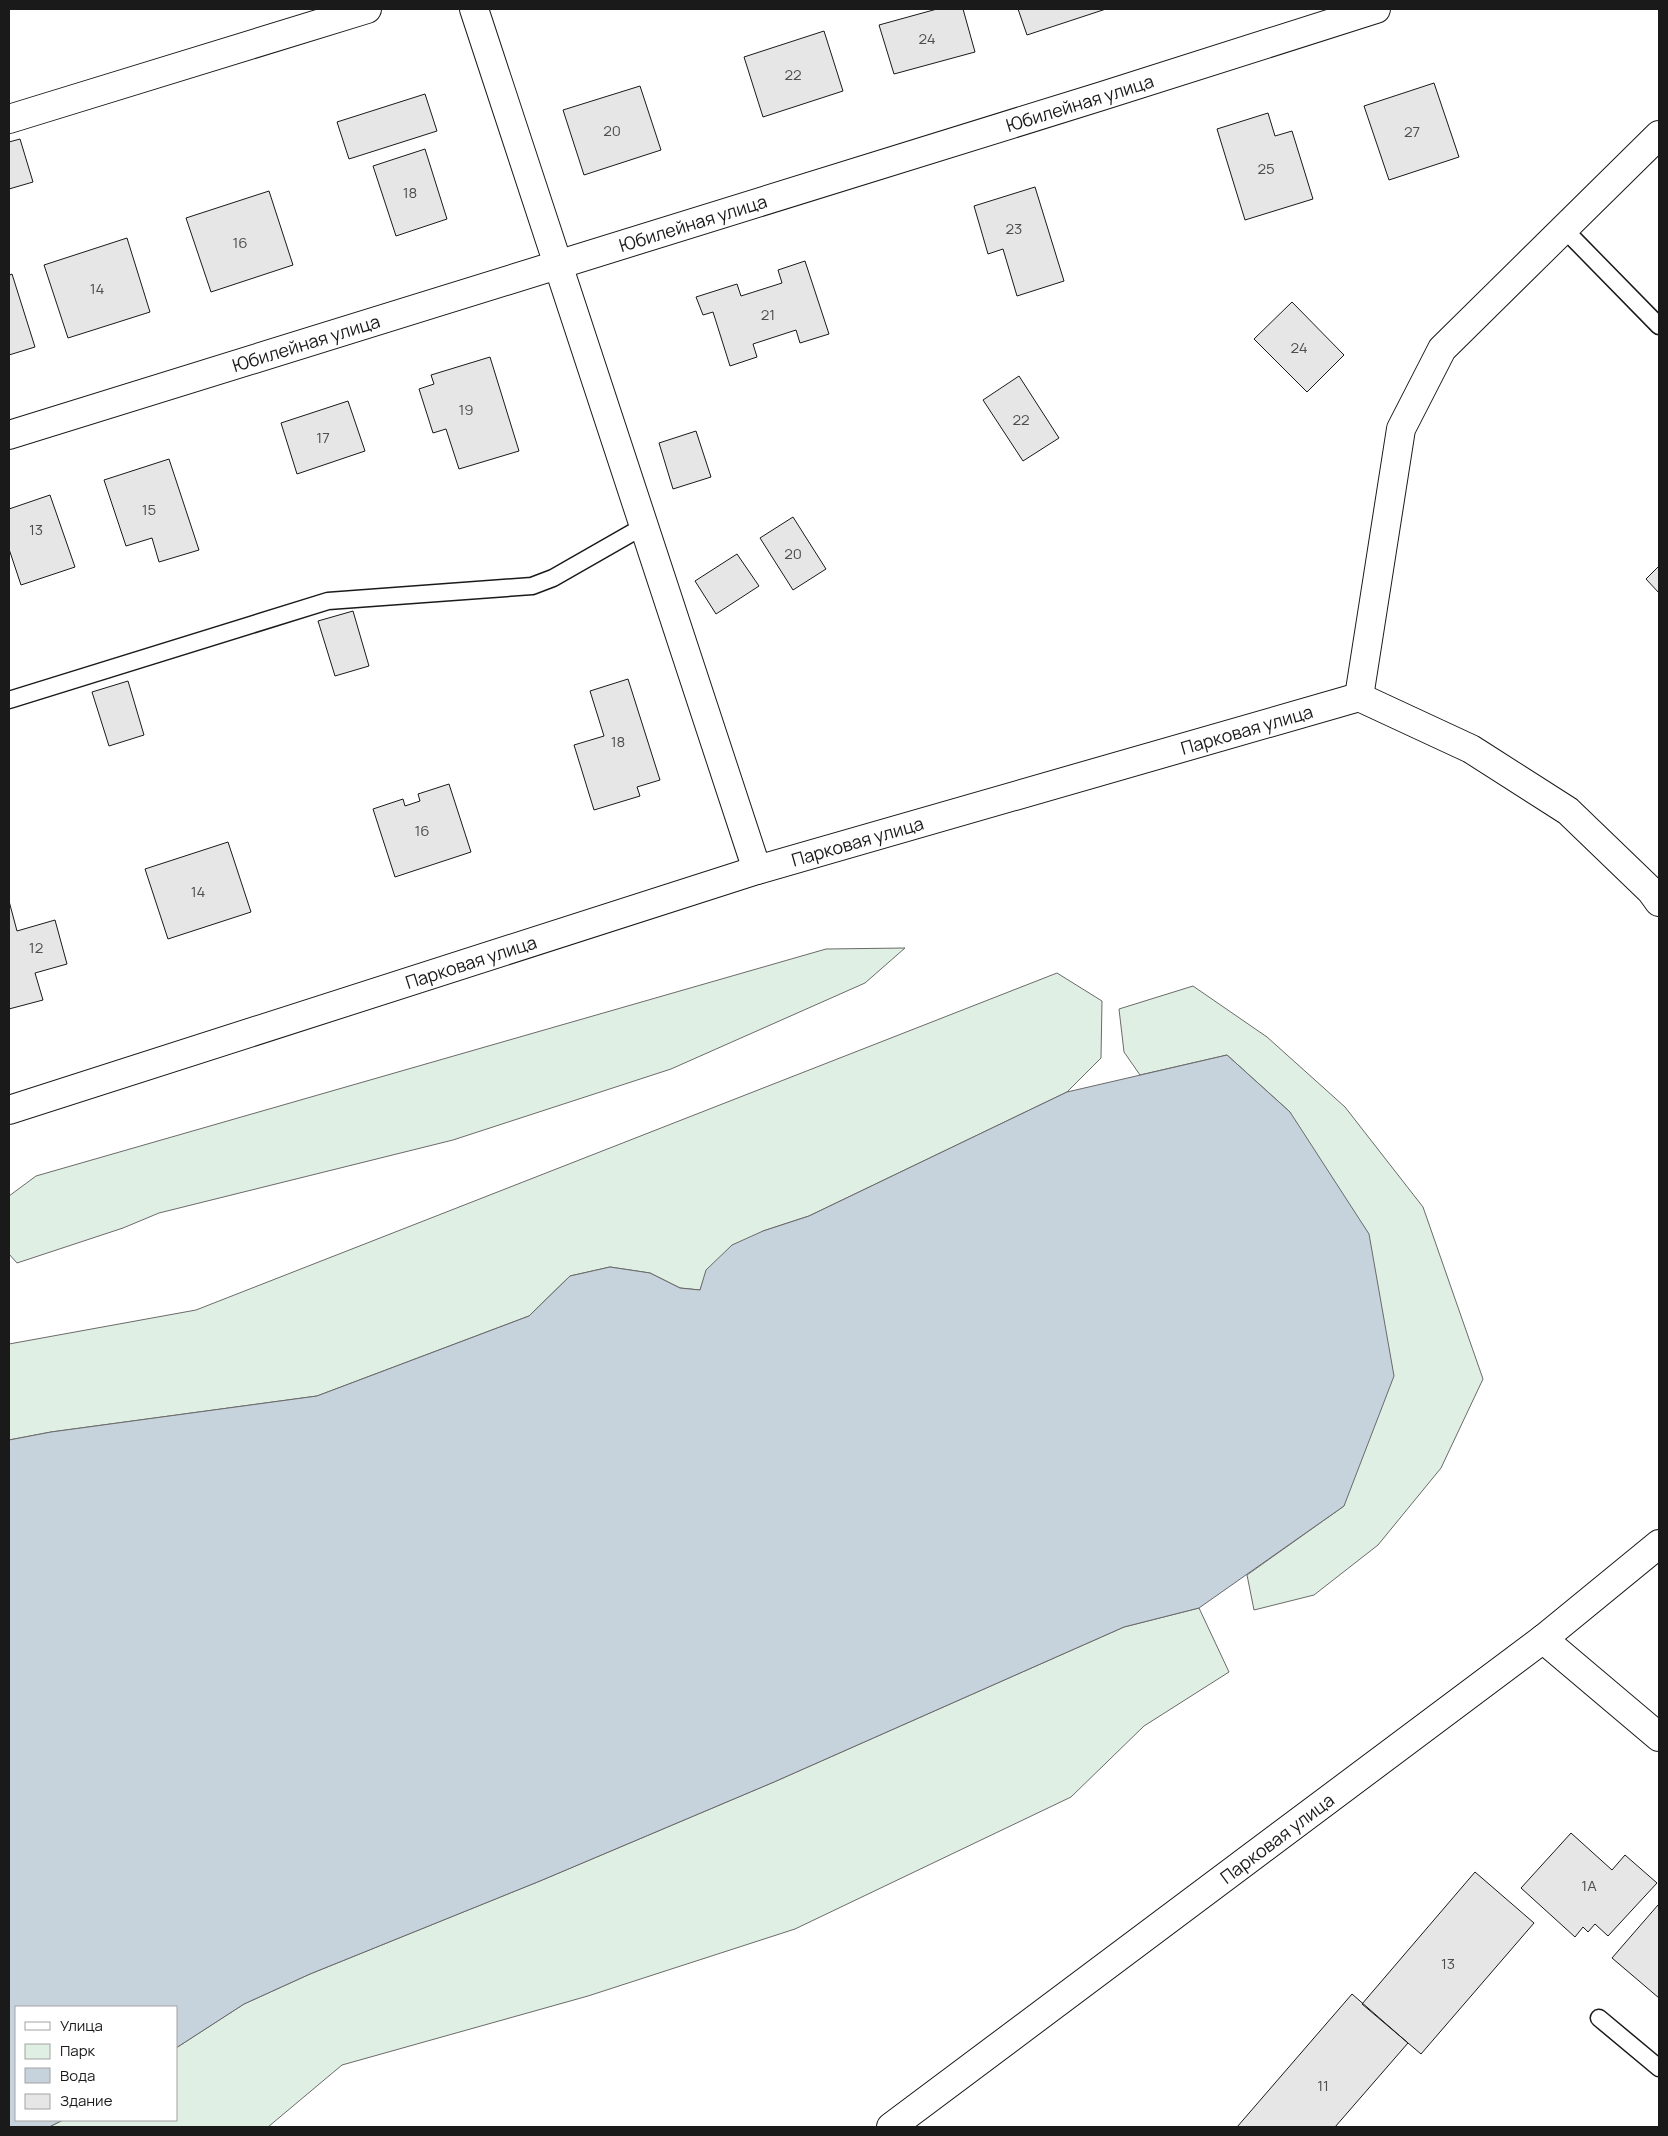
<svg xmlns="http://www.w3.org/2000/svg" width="1668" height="2136" font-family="Manrope,sans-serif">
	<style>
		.green { fill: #e0efe3; stroke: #6a6a6a }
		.water { fill: #c6d2dc; stroke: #6a6a6a }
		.building { fill: #e6e6e6; stroke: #1a1a1a }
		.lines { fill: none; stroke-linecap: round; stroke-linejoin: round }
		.lane-casing { stroke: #1a1a1a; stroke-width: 19 }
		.street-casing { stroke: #1a1a1a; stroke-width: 30 }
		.lane { stroke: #fff; stroke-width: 16 }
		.street { stroke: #fff; stroke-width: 28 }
		.labels { text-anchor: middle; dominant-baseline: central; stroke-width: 4; stroke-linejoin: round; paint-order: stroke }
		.number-label { font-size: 15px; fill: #4d4d4d }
		.street-label { font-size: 18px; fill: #1a1a1a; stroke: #fff }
	</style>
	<rect width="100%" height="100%" fill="#fff"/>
	<path class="green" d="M905 948 865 983 671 1069 453 1140 159 1213 123 1228 17 1263 9 1254V1196L36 1176 826 949Z
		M1057 973 1102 1001 1101 1058 1067 1092 809 1216 763 1231 707 1270 700 1290 680 1288 650 1273 610 1267 570 1276 529 1316 317 1396 51 1432 9 1440V1344L196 1310Z
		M1193 986 1267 1037 1345 1107 1423 1207 1483 1379 1441 1468 1378 1545 1314 1595 1254 1610 1247 1575 1344 1506 1290 1112 1227 1055 1140 1075 1124 1052 1119 1009Z
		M1199 1608 1229 1672 1144 1726 1071 1797 795 1929 588 1996 342 2065 268 2127H49L63 2120H176V2048L244 2004 310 1974 540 1881 774 1782 1124 1627Z"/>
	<path class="water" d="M1227 1055 1290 1112 1369 1234 1394 1376 1344 1506 1199 1608 1124 1627 774 1782 540 1881 310 1974 244 2004 176 2048V2007H16V2120H63L49 2127H9V1440L51 1432 317 1396 529 1316 570 1276 610 1267 650 1273 680 1288 700 1290 706 1270 732 1245 763 1231 809 1216 1067 1092Z"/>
	<path class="building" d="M937 9H963L975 52 894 74 879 25Z
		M1018 9H1106L1027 35Z
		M824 31 843 91 763 117 744 57Z
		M1434 83 1459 157 1389 180 1364 106Z
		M640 86 661 150 584 175 563 110Z
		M425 94 437 131 349 159 337 122Z
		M1268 113 1275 136 1292 131 1313 199 1245 220 1217 129Z
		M20 139 33 182 9 189V142Z
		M425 149 447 219 396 236 373 166Z
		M1035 187 1064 281 1017 296 1003 249 988 254 974 206Z
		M269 191 293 265 211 292 186 218Z
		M127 238 150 312 68 338 44 265Z
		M805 261 829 334 800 343 796 330 753 344 757 357 730 366 713 312 703 315 696 297 737 284 741 296 782 283 778 270Z
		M9 272 10 275 12 274 35 347 9 355Z
		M1292 302 1344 355 1307 392 1254 339Z
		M490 357 519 451 459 469 446 429 433 433 419 389 434 384 431 375Z
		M1019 376 1059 438 1023 461 983 400Z
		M348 401 365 451 297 474 281 423Z
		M696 431 711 477 673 489 659 443Z
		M169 459 199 550 159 562 152 538 126 546 104 480Z
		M50 495 75 567 21 585 9 549V509Z
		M793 517 826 569 793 590 760 538Z
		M737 554 759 586 716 614 695 581Z
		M1659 566V593L1646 579Z
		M353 611 369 666 335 676 318 621Z
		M628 679 660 780 637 787 640 796 594 810 574 745 604 736 590 691Z
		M128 681 144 735 109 746 92 692Z
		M449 784 471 852 395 877 373 809 403 799 405 806 420 801 418 794Z
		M228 842 251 912 168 939 145 869Z
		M9 901 17 931 55 920 67 964 35 973 43 1000 9 1009Z
		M1571 1833 1612 1870 1625 1855 1657 1883 1608 1936 1595 1924 1588 1932 1583 1927 1575 1937 1521 1888Z
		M1475 1872 1534 1923 1421 2054 1362 2004Z
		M1658 1905 1659 1906V1998L1612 1958Z
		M1352 1994 1408 2043 1335 2127H1237Z"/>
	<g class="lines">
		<g class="lane-casing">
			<path id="lane" d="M1564 229 1659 326
				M9 700 328 601 532 586 553 578 644 526
				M1599 2018 1659 2068"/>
		</g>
		<g class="street-casing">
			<g id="street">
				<path d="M474 9 757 870"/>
				<path d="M9 119 367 9"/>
				<path id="s1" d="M9 435 1102 96 1376 9"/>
				<path d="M1359 697 1401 429 1442 349 1659 135"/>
				<path id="s2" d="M9 1110 757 870 1359 697 1471 749 1568 811 1651 891 1659 902"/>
				<path d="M1543 1639 1659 1737"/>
				<path id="s3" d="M891 2127 1543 1639 1659 1544"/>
			</g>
		</g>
		<use href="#lane" class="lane"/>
		<use href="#street" class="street"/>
	</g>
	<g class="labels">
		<g class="number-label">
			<text x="927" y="38">24</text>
			<text x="793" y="74">22</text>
			<text x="612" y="130">20</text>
			<text x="1412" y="131">27</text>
			<text x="1266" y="168">25</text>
			<text x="410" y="192">18</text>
			<text x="1014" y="228">23</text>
			<text x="240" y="242">16</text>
			<text x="97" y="288">14</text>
			<text x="768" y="314">21</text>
			<text x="1299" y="347">24</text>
			<text x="466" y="409">19</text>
			<text x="1021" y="419">22</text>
			<text x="323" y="437">17</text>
			<text x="149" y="509">15</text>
			<text x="36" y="529">13</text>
			<text x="793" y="553">20</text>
			<text x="618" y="741">18</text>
			<text x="422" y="830">16</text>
			<text x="198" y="891">14</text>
			<text x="36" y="947">12</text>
			<text x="1589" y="1885">1А</text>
			<text x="1448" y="1963">13</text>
			<text x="1323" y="2085">11</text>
		</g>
		<g class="street-label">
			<text stroke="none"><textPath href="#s1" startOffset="1121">Юбилейная улица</textPath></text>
			<text stroke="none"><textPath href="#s1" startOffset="716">Юбилейная улица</textPath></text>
			<text stroke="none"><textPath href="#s1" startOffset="311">Юбилейная улица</textPath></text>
			<text stroke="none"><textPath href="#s2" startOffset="1295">Парковая улица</textPath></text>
			<text stroke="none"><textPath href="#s2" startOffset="890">Парковая улица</textPath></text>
			<text stroke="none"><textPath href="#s2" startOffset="485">Парковая улица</textPath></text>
			<text stroke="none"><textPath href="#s3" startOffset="482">Парковая улица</textPath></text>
		</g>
	</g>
	<rect width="1668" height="2136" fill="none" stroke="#1a1a1a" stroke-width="20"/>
	<rect x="15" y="2006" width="162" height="115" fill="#ffffff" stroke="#a3a3a3"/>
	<rect x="25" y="2022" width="25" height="8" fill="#ffffff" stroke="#a3a3a3"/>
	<text x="60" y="2031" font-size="15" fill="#1a1a1a">Улица</text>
	<rect x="25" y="2044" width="25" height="15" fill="#e0efe3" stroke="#a3a3a3"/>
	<text x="60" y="2056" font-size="15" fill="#1a1a1a">Парк</text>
	<rect x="25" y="2068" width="25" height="15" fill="#c6d2dc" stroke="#a3a3a3"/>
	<text x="60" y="2081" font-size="15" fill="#1a1a1a">Вода</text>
	<rect x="25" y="2094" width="25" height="15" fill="#e6e6e6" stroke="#a3a3a3"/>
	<text x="60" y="2106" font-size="15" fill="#1a1a1a">Здание</text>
</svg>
